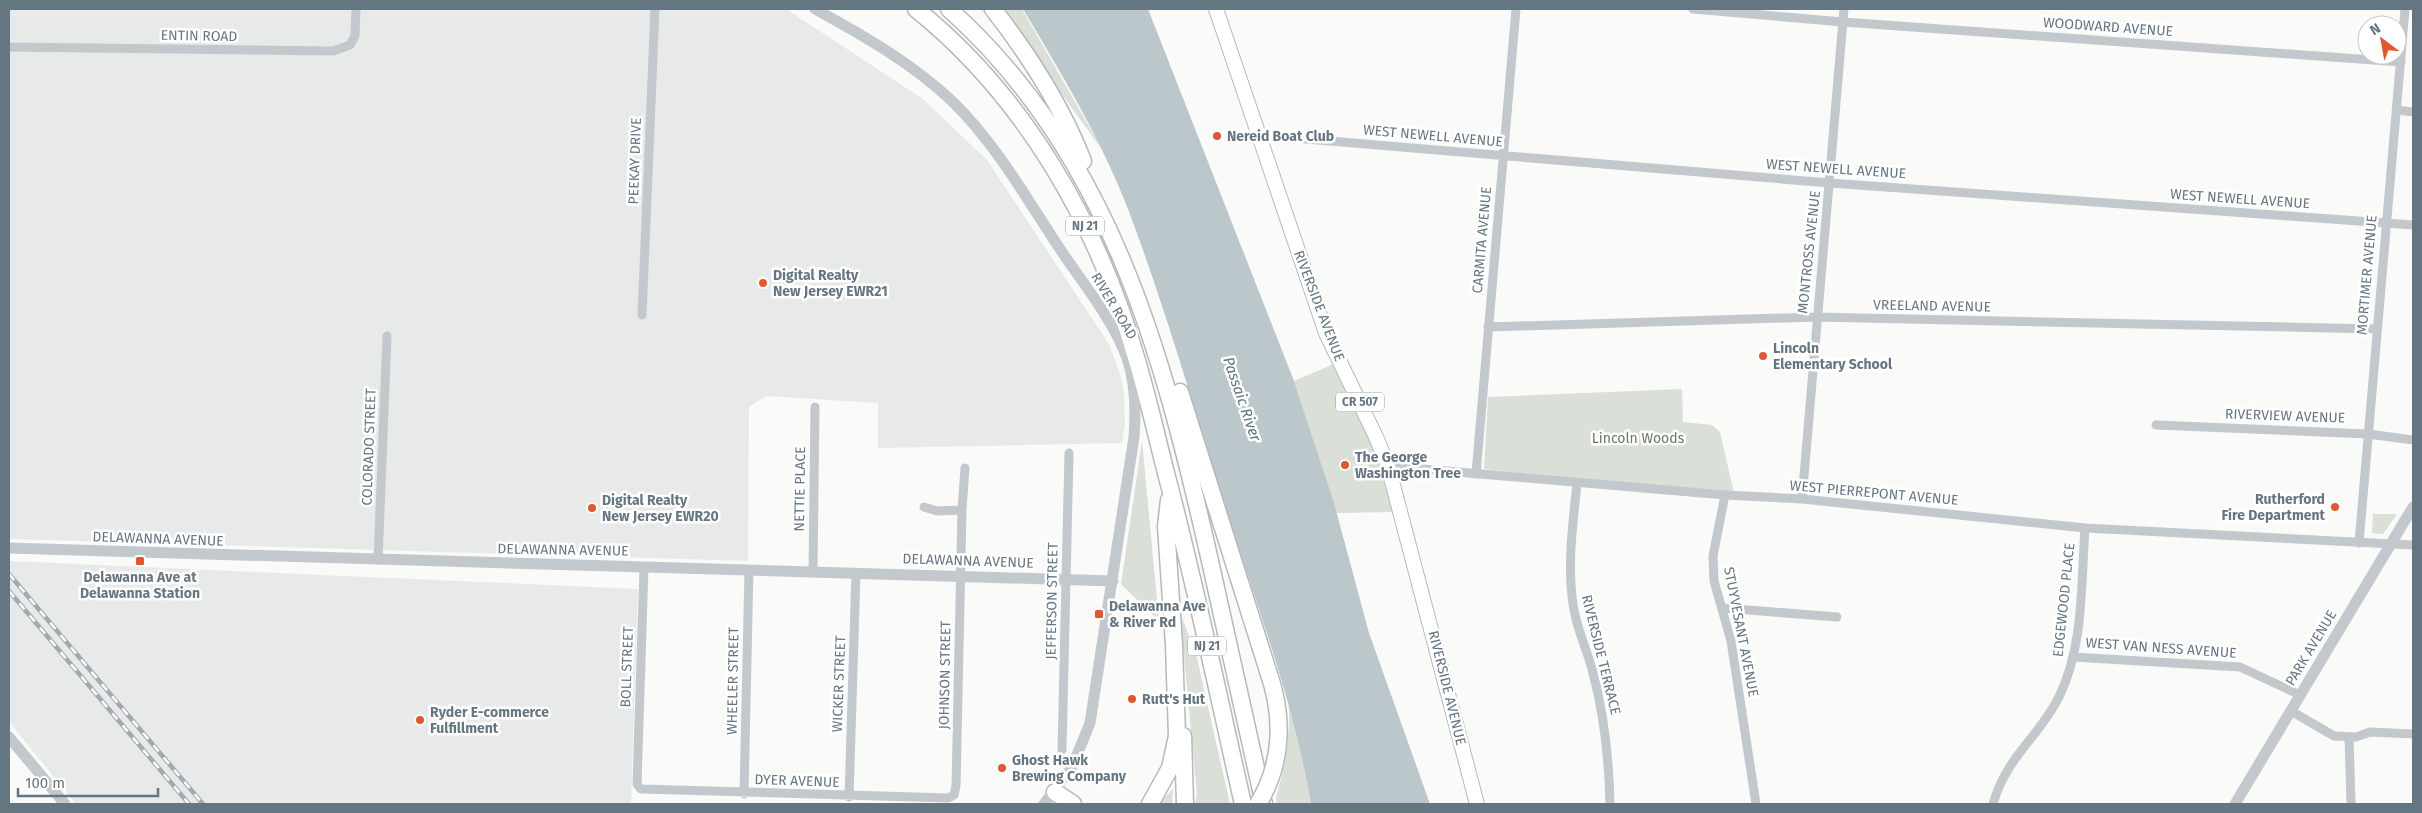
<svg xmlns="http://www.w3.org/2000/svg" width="2422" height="813" font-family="'Fira Sans',sans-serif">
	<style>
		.built { fill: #e8e9e9 }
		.green { fill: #dadfd7 }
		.water { fill: #bbc7cb }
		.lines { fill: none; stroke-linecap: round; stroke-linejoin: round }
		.primary-casing { stroke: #b5babe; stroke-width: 16 }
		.motorway-casing { stroke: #b4b9bd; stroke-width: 19 }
		.minor { stroke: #c3c8cc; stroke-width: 9 }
		.tertiary { stroke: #c3c8cc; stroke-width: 11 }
		.primary { stroke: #fff; stroke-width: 14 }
		.motorway { stroke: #fff; stroke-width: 16 }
		.rail-casing { stroke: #a2aab0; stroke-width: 4.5 }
		.rail { stroke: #fff; stroke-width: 2.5; stroke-dasharray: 8; stroke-linecap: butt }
		.motorway-bridge-casing { stroke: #b4b9bd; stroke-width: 19; stroke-linecap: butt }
		.motorway-bridge { stroke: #fff; stroke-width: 16 }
		.poi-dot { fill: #e4572e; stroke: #fff; stroke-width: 2 }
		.labels { text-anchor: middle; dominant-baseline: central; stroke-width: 5; stroke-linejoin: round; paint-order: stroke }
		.shield { fill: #fff; stroke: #939fa8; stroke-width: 1 }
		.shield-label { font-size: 12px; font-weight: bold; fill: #657683 }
		.street-label { font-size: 14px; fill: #657683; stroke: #fff }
		.poi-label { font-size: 14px; font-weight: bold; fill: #657683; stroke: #fff; text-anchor: start }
		.park-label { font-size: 14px; fill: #687a64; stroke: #fff }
		.water-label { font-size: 15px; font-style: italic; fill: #60757c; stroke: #fff }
	</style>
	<rect width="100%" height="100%" fill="#fafaf8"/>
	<path class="built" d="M9 9H786L923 99 987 160 1109 344 1120 374 1124 392 1125 424 1122 443 878 448V403L766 396 749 407 748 561 9 539Z
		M9 561 638 589 631 804H76L9 722Z"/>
	<path class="green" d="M980 9H1022L1103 151 1035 57Z
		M1334 364 1371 439 1396 512 1337 513 1294 381Z
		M1682 389 1683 422 1712 425 1720 432 1734 493 1719 494 1484 469 1488 397Z
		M1142 441 1159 621 1121 584Z
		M2373 514H2397L2383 534 2372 533Z
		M1180 612 1197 658 1230 804H1195L1197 795Z
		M1289 705 1304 765 1311 804H1277L1276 798C1285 765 1290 740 1289 705Z
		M1173 789 1172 804H1158Z"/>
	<path class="water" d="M1023 9H1148L1294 381 1334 503 1369 633 1430 804H1311C1294 703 1257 606 1226 509 1194 409 1165 307 1128 209 1101 139 1061 73 1023 9Z"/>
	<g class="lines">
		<g class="primary-casing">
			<path id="primary" d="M1216 9 1326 333 1376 437 1388 466 1477 804"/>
		</g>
		<g class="motorway-casing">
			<path id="motorway" d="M916 9C1024 96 1096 221 1135 354 1147 393 1156 434 1166 473 1195 583 1218 694 1243 804
				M949 9C1109 152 1162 350 1208 552 1227 636 1245 720 1264 804
				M993 9C1029 55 1062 107 1083 161
				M1180 392 1268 671
				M1183 736 1185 804
				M1055 792 1073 804
				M1150 804 1170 768 1177 736 1174 645 1166 526 1169 500"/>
		</g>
		<path class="minor" d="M1693 9 1843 22 2401 62
			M9 47 333 51 350 45 355 36 356 9
			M2397 110 2413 112
			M1257 135 1830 183 2413 225
			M642 315 655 9
			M1488 327 1816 317 2376 329
			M2156 425 2368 434 2413 440
			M1388 466 1725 495 1802 499 2085 528 2413 545
			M1476 474 1516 9
			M1577 483C1573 523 1567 564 1573 604 1576 627 1586 647 1592 669 1604 713 1609 759 1610 804
			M1725 495 1713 556 1714 581 1731 641 1756 804
			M1802 499 1844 9
			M924 507 937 511 962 510
			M2359 543 2405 9
			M378 560 387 336
			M644 567 637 784 641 789 948 798 954 795 956 786 962 510 965 468
			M813 572 815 407
			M1722 608 1837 617
			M2073 657 2240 667 2300 695
			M2291 711 2334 736 2356 737 2370 732 2413 734
			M2349 737 2351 804
			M1062 750 1069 453
			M744 794 749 570
			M849 797 856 573
			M1993 804C2006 757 2039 737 2059 697 2084 646 2081 583 2085 528"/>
		<path class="tertiary" d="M815 9C864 36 912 63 953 102 997 145 1028 201 1062 252 1085 286 1113 320 1127 358 1136 384 1136 411 1134 437L1090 723 1072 767 1044 804
			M9 548 1113 581
			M9 737 65 804
			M2235 804 2413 507"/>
		<use href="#primary" class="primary"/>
		<use href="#motorway" class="motorway"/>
		<g class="rail-casing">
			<path id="rail" d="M9 574 203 804
				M9 591 189 804"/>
		</g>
		<use href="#rail" class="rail"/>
		<g class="motorway-bridge-casing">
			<path id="motorway-bridge" d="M1258 804C1283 763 1284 716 1268 671"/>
		</g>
		<use href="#motorway-bridge" class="motorway-bridge"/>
	</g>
	<g class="poi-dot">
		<circle cx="1217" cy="136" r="5"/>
		<circle cx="763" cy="283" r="5"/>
		<circle cx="1763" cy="356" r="5"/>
		<circle cx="1345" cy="465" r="5"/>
		<circle cx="2335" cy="507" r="5"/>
		<circle cx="592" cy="508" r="5"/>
		<rect x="135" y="556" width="10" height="10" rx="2.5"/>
		<rect x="1094" y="609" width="10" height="10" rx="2.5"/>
		<circle cx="1132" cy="699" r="5"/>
		<circle cx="420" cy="720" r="5"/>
		<circle cx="1002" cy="768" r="5"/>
	</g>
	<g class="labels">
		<g class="shield">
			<rect x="1066" y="216.5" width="38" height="19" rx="4"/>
			<rect x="1336" y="392.5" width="48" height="19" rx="4"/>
			<rect x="1188" y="636.5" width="38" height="19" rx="4"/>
		</g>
		<g class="shield-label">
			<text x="1085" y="226">NJ 21</text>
			<text x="1360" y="402">CR 507</text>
			<text x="1207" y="646">NJ 21</text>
		</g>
		<g class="street-label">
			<text transform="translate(2108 27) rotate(4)">WOODWARD AVENUE</text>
			<text transform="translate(199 36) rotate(1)">ENTIN ROAD</text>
			<text transform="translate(1433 136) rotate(5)">WEST NEWELL AVENUE</text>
			<text transform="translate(635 161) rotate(-88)">PEEKAY DRIVE</text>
			<text transform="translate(1836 169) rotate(4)">WEST NEWELL AVENUE</text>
			<text transform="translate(2240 199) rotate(4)">WEST NEWELL AVENUE</text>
			<text transform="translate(1482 240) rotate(-85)">CARMITA AVENUE</text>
			<text transform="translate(1809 252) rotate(-84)">MONTROSS AVENUE</text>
			<text transform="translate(2367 275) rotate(-85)">MORTIMER AVENUE</text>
			<text transform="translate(1114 306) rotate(59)">RIVER ROAD</text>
			<text transform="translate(1319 306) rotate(69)">RIVERSIDE AVENUE</text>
			<text transform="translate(1932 306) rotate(1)">VREELAND AVENUE</text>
			<text transform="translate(2285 416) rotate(2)">RIVERVIEW AVENUE</text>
			<text transform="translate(369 447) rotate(-88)">COLORADO STREET</text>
			<text transform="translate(800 489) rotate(-89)">NETTIE PLACE</text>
			<text transform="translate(1874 493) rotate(5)">WEST PIERREPONT AVENUE</text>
			<text transform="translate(158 539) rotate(2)">DELAWANNA AVENUE</text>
			<text transform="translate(563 550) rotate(1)">DELAWANNA AVENUE</text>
			<text transform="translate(968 561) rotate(2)">DELAWANNA AVENUE</text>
			<text transform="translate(2064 600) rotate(-84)">EDGEWOOD PLACE</text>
			<text transform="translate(1052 601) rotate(-89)">JEFFERSON STREET</text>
			<text transform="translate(1741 632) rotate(79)">STUYVESANT AVENUE</text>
			<text transform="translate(2161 648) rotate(4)">WEST VAN NESS AVENUE</text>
			<text transform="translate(2311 648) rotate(-59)">PARK AVENUE</text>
			<text transform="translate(1601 655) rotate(76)">RIVERSIDE TERRACE</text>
			<text transform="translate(627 667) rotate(-88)">BOLL STREET</text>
			<text transform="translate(945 675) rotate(-89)">JOHNSON STREET</text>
			<text transform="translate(733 681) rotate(-89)">WHEELER STREET</text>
			<text transform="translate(839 684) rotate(-88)">WICKER STREET</text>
			<text transform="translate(1447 688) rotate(76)">RIVERSIDE AVENUE</text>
			<text transform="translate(797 781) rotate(2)">DYER AVENUE</text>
		</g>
		<g class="poi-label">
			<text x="1227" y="136">Nereid Boat Club</text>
			<text x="773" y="275">Digital Realty<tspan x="773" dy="16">New Jersey EWR21</tspan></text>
			<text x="1773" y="348">Lincoln<tspan x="1773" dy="16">Elementary School</tspan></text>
			<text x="1355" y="457">The George<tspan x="1355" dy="16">Washington Tree</tspan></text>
			<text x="2325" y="499" text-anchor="end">Rutherford<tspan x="2325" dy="16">Fire Department</tspan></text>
			<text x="602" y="500">Digital Realty<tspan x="602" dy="16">New Jersey EWR20</tspan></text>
			<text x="140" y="577" text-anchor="middle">Delawanna Ave at<tspan x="140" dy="16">Delawanna Station</tspan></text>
			<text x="1109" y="606">Delawanna Ave<tspan x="1109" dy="16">&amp; River Rd</tspan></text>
			<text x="1142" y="699">Rutt's Hut</text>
			<text x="430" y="712">Ryder E-commerce<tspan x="430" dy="16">Fulfillment</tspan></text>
			<text x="1012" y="760">Ghost Hawk<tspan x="1012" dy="16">Brewing Company</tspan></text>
		</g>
		<g class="park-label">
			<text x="1638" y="438">Lincoln Woods</text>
		</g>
		<g class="water-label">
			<text transform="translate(1242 399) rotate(71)">Passaic River</text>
		</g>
	</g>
	<rect width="2422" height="813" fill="none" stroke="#657683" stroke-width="20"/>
	<g transform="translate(2382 40) rotate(328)"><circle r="24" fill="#ffffff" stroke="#c1c8cd"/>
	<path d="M0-4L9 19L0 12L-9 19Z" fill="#e4572e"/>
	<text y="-8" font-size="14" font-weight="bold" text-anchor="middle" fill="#657683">N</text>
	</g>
	<path d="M18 788v8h140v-8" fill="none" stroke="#657683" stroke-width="2.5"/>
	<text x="25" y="788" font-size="15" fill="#657683" stroke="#ffffff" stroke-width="4" paint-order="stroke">100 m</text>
</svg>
